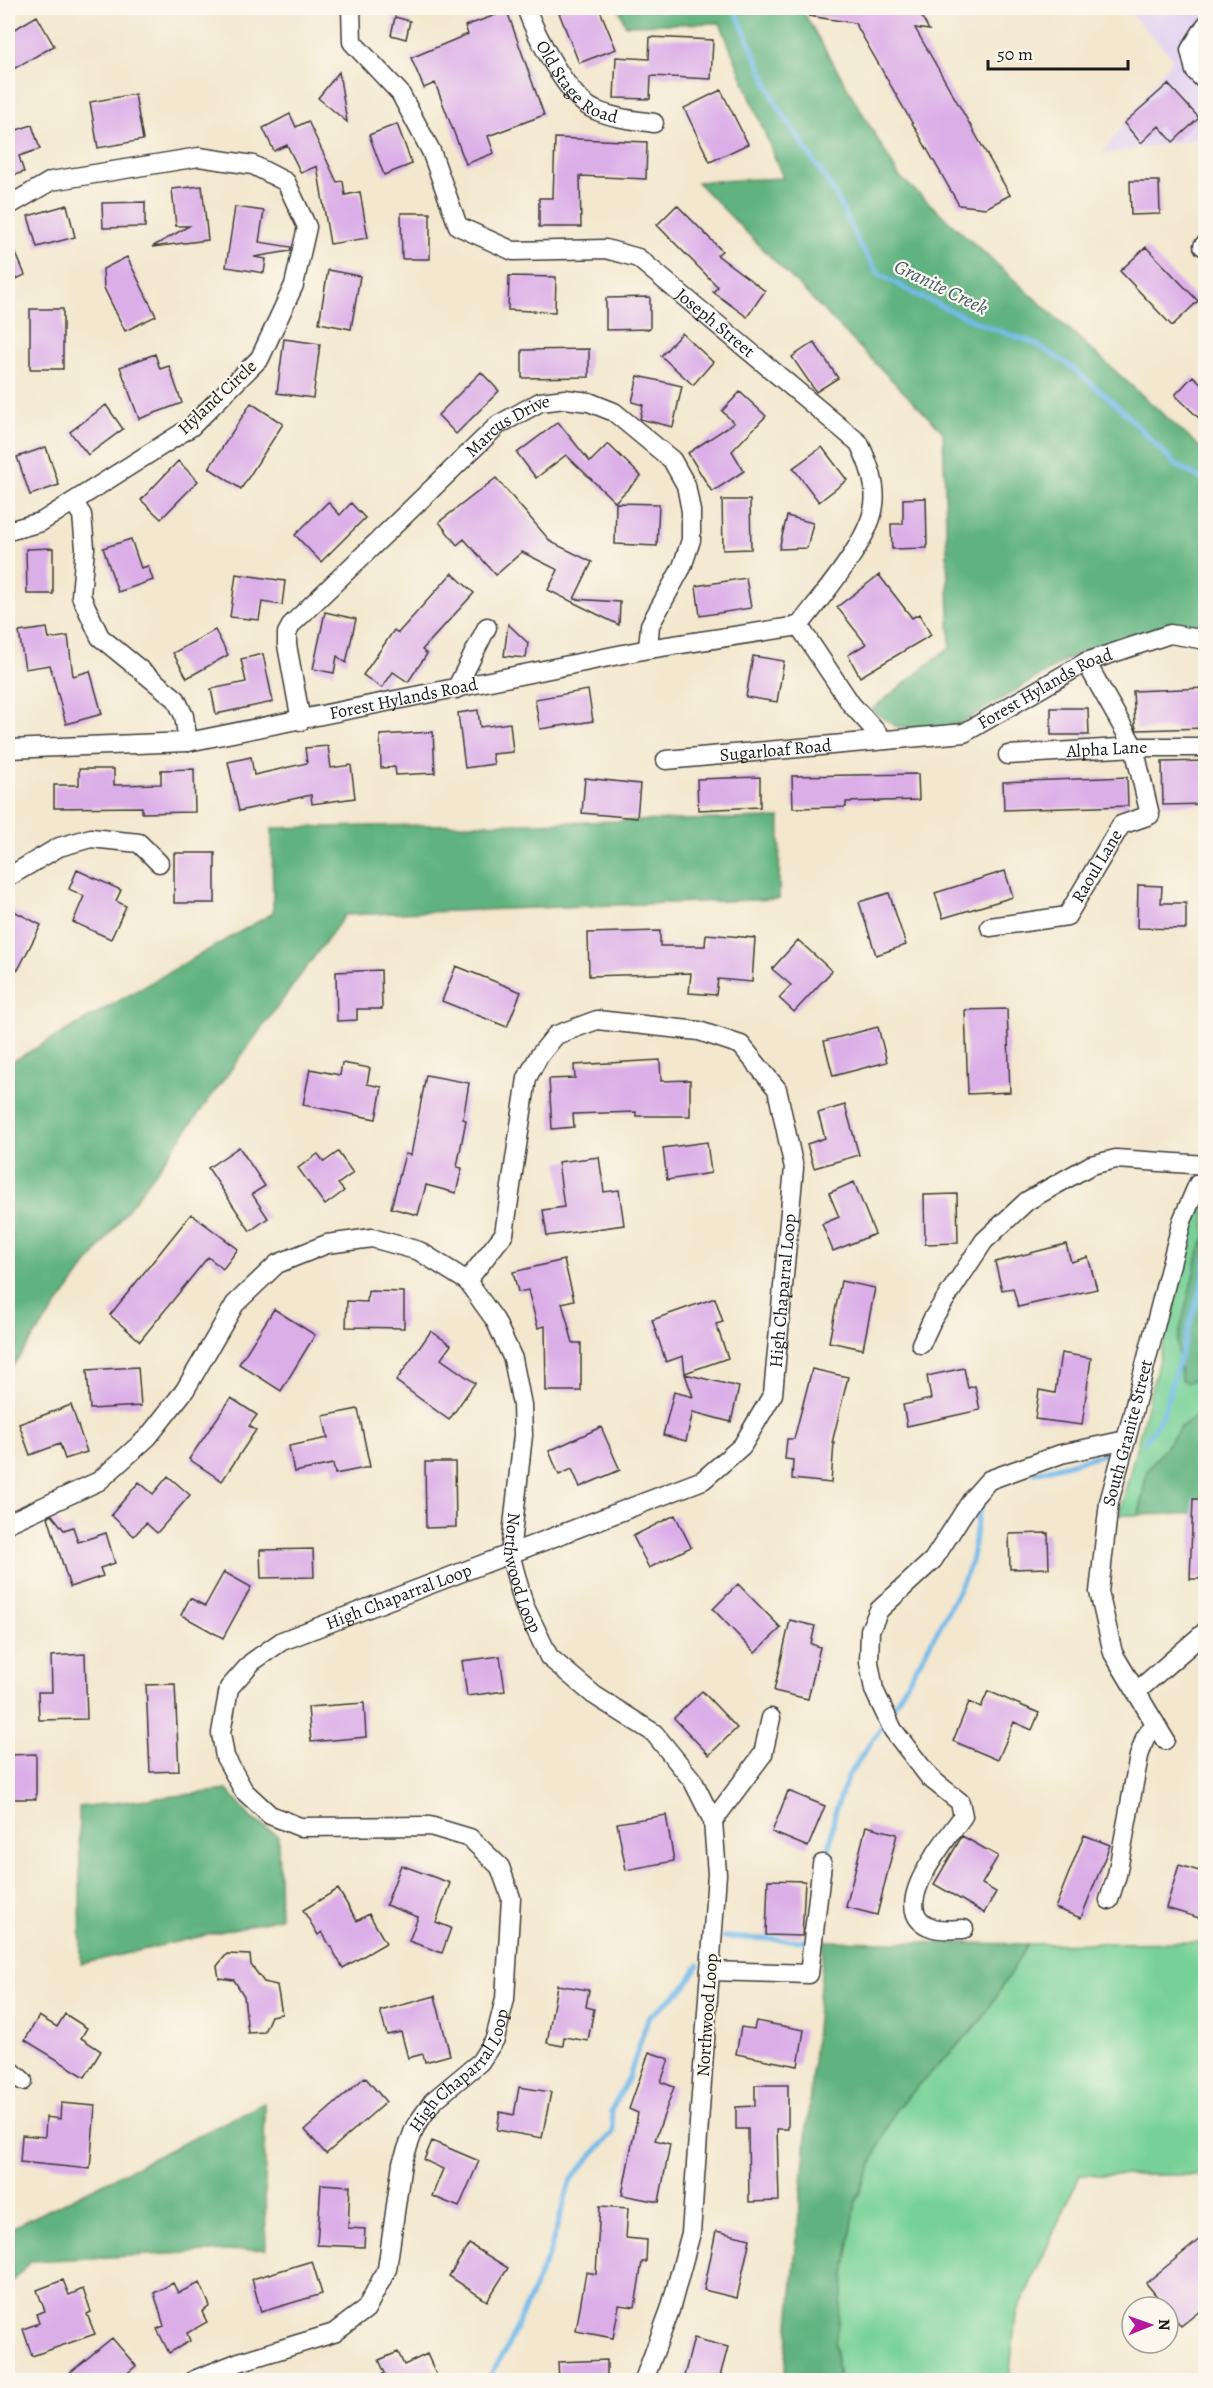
<svg xmlns="http://www.w3.org/2000/svg" width="1213" height="2388" font-family="Alegreya,serif">
	<style>
		.built { fill: #e3d3f2 }
		.green { fill: #77d197; stroke: #4a765a; stroke-width: 1.5 }
		.forest { fill: #61b380; stroke: #3e684e; stroke-width: 1.5 }
		.lines { fill: none; stroke-linecap: round; stroke-linejoin: round }
		.stream { stroke: #73baea; stroke-width: 5 }
		.building { fill: #dbaee8 }
		.minor-casing { stroke: #3c3a37; stroke-width: 21 }
		.minor { stroke: #fff; stroke-width: 18 }
		.labels { text-anchor: middle; dominant-baseline: central; stroke-width: 4.5; stroke-linejoin: round; paint-order: stroke }
		.street-label { font-size: 18px; fill: #1c1c1c; stroke: #fbf7ec }
		.water-label { font-size: 20px; font-style: italic; fill: #3f5b6e; stroke: #fbf7ec }
	</style>
	<rect width="100%" height="100%" fill="#fbf7ec"/>
	<filter id="ink" filterUnits="userSpaceOnUse"><feTurbulence type="fractalNoise" baseFrequency=".0167" numOctaves="2"/><feDisplacementMap in="SourceGraphic" scale="12" xChannelSelector="R" yChannelSelector="G"/><feConvolveMatrix kernelMatrix="1 2 1 2 8 2 1 2 1" color-interpolation-filters="sRGB"/></filter>
	<filter id="wash" filterUnits="userSpaceOnUse"><feTurbulence type="fractalNoise" baseFrequency=".008" numOctaves="4" result="noise"/><feDisplacementMap in="SourceGraphic" scale="24" xChannelSelector="R" yChannelSelector="G"/><feGaussianBlur stdDeviation="1.35" result="paint"/><feColorMatrix in="noise" values="0 0 0 0 0 0 0 0 0 0 0 0 0 0 0 0 0 1.4 0 .05"/><feComposite in="paint" operator="in"/></filter>
	<g filter="url(#wash)">
		<rect width="100%" height="100%" fill="#f3e7ce"/>
		<path class="built" d="M1125 8H1205V138L1102 154 1173 58Z"/>
		<path class="green" d="M1205 1197V1239L1199 1251 1200 1376 1205 1368V1408L1180 1428 1147 1471 1139 1515H1119L1196 1215Z
			M1205 1942 1206 2032C1200 2044 1206 2055 1206 2068 1206 2104 1207 2140 1200 2175H1080L1016 2315 1009 2380H839L835 2344 856 2200 895 2110 981 2021 1028 1944Z"/>
		<path class="forest" d="M619 8H801L899 176 1205 452V633L1172 629 1076 654 960 724 924 730 895 726 871 710 950 647 943 432 697 182 783 178 720 23 625 25Z
			M780 818 779 899 345 915 8 1372V1064L273 913 272 828Z
			M1205 1239V1368L1200 1376 1187 1383 1181 1379 1177 1343 1199 1251Z
			M1205 1408V1513L1139 1515 1147 1471 1180 1428Z
			M227 1790 252 1819 278 1835 280 1918 81 1964 79 1807Z
			M824 1941 1028 1944 981 2021 895 2110 856 2199 835 2344 839 2380H784Z
			M264 2103 266 2249 31 2261 8 2286V2230Z"/>
		<g class="lines">
			<path class="stream" d="M734 8 777 105 833 190 860 245 878 273 915 294 983 325 1034 343 1069 365 1115 403 1176 465 1206 481
				M1145 1442 1163 1414 1202 1284 1206 1260
				M1035 1473 1104 1454
				M889 1714C917 1665 947 1619 969 1567 979 1542 971 1515 989 1492
				M827 1863 835 1812 848 1776 885 1722
				M724 1937 809 1941
				M487 2380 507 2348 549 2254 571 2179 614 2131 611 2111 629 2077 648 2018 686 1986 698 1965"/>
		</g>
		<g id="blocks">
			<path class="building" d="M557 8H599L616 49 579 63Z
				M810 8H917L929 30 915 28 1010 195 986 208 959 205 855 23 809 16Z
				M507 11 544 115 488 136 494 153 466 164 435 83 424 88 411 58 468 34 465 26Z
				M37 16 54 46 8 72V33Z
				M395 17 410 21 406 39 391 35Z
				M650 37 713 40 711 79 651 76 650 99 614 98 616 57 649 59Z
				M339 72 347 122 318 98Z
				M1168 84 1199 118 1173 142 1159 126 1141 143 1124 123Z
				M721 90 748 144 710 162 684 108Z
				M135 94 143 140 98 148 90 102Z
				M290 114 296 127 308 121 337 182 343 181 345 195 360 192 368 238 330 244 317 166 301 173 287 145 274 151 263 128Z
				M397 124 412 164 384 175 369 135Z
				M32 125 40 149 19 156 24 172 8 177V130L11 132Z
				M555 138 647 142 646 179 580 176 581 227H539V198H553Z
				M1130 181H1159L1160 214 1131 215Z
				M202 186 208 240 152 247 189 226H176L172 189Z
				M145 202V227L103 228 102 203Z
				M67 205 75 237 37 247 28 216Z
				M677 205 722 251 717 255 765 291 747 317 713 292 718 287 657 225Z
				M235 207 264 211 259 242 291 247 290 251 254 257 266 259 264 273 226 267Z
				M401 213H430V259H402Z
				M8 234 25 275 8 283Z
				M1146 247 1198 301 1172 326 1120 271Z
				M127 257 156 316 125 331 104 288 103 269Z
				M328 270 360 276 351 329 319 323Z
				M509 276 556 277 555 312 508 310Z
				M650 297V329L606 330V298Z
				M30 309H63V369H30Z
				M682 333 713 362 693 385 661 356Z
				M284 339 320 344 313 398 277 393Z
				M814 342 838 378 816 392 792 357Z
				M589 349V377L522 378V350Z
				M155 354 160 369 169 366 182 403 139 419 120 367Z
				M481 372 499 391 456 434 438 415Z
				M638 376 682 386 673 427 640 419 643 405 632 402Z
				M1193 376 1206 388V425L1175 395Z
				M740 392 766 416 732 451 744 471 712 492 688 453 734 423 722 411Z
				M251 403 283 424 241 489 209 468Z
				M106 405 123 429 88 455 70 432Z
				M558 422 590 462 608 444 641 476 615 502 566 455 536 478 517 453Z
				M46 447 59 485 30 495 17 457Z
				M822 447 847 480 819 502 793 468Z
				M178 461 198 481 161 519 141 500Z
				M496 478 551 542 592 562 574 599 620 602 619 625 548 590 558 570 522 552 496 575 464 539 457 545 439 522Z
				M926 498 927 548 892 549 891 524H903V499Z
				M722 500H750L751 549 723 550Z
				M328 502 340 515 351 503 365 518 321 562 295 535Z
				M616 503 659 504 657 546 615 544Z
				M787 516 813 523 807 548 779 549Z
				M131 539 141 568 148 566 153 580 118 592 103 548Z
				M53 548V594H27L26 549Z
				M452 573 474 593 422 650 427 654 408 682 393 672 382 688 363 675 394 630 398 633Z
				M236 574 285 581 282 605 262 602 259 620 230 617Z
				M879 575 912 618 919 614 931 635 860 677 848 655 866 644 837 607Z
				M746 578 751 608 700 616 696 586Z
				M325 612 356 619 346 663 337 656 334 673 313 669Z
				M508 624 528 643 526 658 504 656Z
				M47 628 49 639 68 636 73 676 90 671 102 714 66 724 50 665 25 669 19 632Z
				M215 630 228 655 187 678 173 653Z
				M263 654 273 702 216 714 211 689 246 682 241 659Z
				M753 656 784 661 777 702 746 697Z
				M1206 688V728L1137 730 1135 725 1133 691Z
				M588 690 593 721 540 729 535 699Z
				M1051 708H1088L1089 735H1051Z
				M478 710 480 727 510 723 513 752 492 754 494 764 465 768 458 713Z
				M433 732 435 773 396 775 395 767 381 768 380 735Z
				M328 746 331 768 351 765 355 798 312 804 311 795 239 811 228 762 251 757 254 775 307 763 305 748Z
				M1206 761V804L1163 805 1162 762Z
				M79 769H114V785L161 784V770L194 769 195 812 142 813V807L54 808V785H79Z
				M918 774 919 800 846 802V807L793 808 792 776Z
				M760 777V807L698 810 697 779Z
				M1127 777 1128 806 1004 810 1003 782Z
				M585 778 640 784 637 818 582 813Z
				M174 853H215V903H174Z
				M77 870 121 890 116 901 126 906 111 939 73 922 84 896 69 889Z
				M1005 871 1013 897 943 918 935 893Z
				M1138 885 1162 886 1161 903H1186V929L1137 928Z
				M889 893 906 945 876 955 859 902Z
				M8 908 41 925 18 970 8 965Z
				M660 931V946H705L706 934 755 938 752 982 718 979 716 995 689 993 691 973 589 976 588 933Z
				M798 940 832 971 794 1012 779 998 791 985 772 969Z
				M456 966 521 992 507 1027 442 1001Z
				M381 970 382 1009H357V1020L337 1021 336 972Z
				M1007 1009 1010 1092 968 1094 965 1010Z
				M878 1027 887 1062 833 1076 824 1041Z
				M660 1060 661 1081 690 1080V1116H636V1112L573 1114 574 1127 552 1129 549 1079 575 1078 574 1065Z
				M342 1063 370 1068 367 1084 382 1087 376 1119 303 1105 310 1069 340 1075Z
				M426 1075 469 1083 463 1119 466 1120 457 1167 462 1168 456 1193 426 1185 418 1215 391 1208 405 1154 411 1155Z
				M845 1105 859 1155 814 1168 807 1144 825 1138 818 1113Z
				M707 1142 711 1173 667 1180 663 1148Z
				M239 1147 265 1186 252 1194 268 1218 250 1231 208 1168Z
				M338 1152 353 1173 338 1184 344 1191 325 1205 298 1168 318 1154 324 1162Z
				M599 1157 604 1192 619 1190 624 1225 547 1236 543 1210 564 1207 558 1162Z
				M854 1182 875 1234 833 1251 822 1224 839 1217 829 1193Z
				M957 1194 958 1243 925 1244 924 1195Z
				M191 1214 238 1249 223 1269 208 1257 140 1341 110 1315Z
				M1066 1244 1071 1262 1088 1257 1097 1289 1018 1307 1013 1288 1002 1290 995 1262Z
				M564 1260 574 1300 562 1303 573 1343H581V1391H546L545 1326 538 1328 528 1290 518 1292 513 1272Z
				M841 1281 875 1288 863 1349 829 1342Z
				M368 1291 404 1292V1328L346 1327 347 1301 367 1302Z
				M715 1298 723 1322 716 1324 728 1358 685 1373 683 1356 666 1362 652 1320Z
				M274 1309 315 1335 281 1391 239 1364Z
				M431 1331 451 1345 441 1359 475 1383 449 1420 396 1381Z
				M1061 1353 1091 1358 1082 1425 1035 1419 1039 1390 1055 1393Z
				M138 1367 141 1406 90 1409 87 1370Z
				M964 1368 968 1388 975 1386 980 1410 907 1426 903 1405 931 1399 927 1376Z
				M812 1369 848 1377 832 1443H834L831 1483 792 1479 793 1460 785 1459 787 1439H794Z
				M685 1374 739 1387 731 1422 693 1412 686 1441 663 1435 674 1392 693 1397Z
				M231 1398 257 1415 249 1426 256 1430 222 1481 189 1459Z
				M71 1405 87 1452 65 1459 60 1444 30 1455 19 1424Z
				M358 1409 370 1467 335 1474 333 1464 294 1472 289 1446 328 1438 323 1416Z
				M601 1427 620 1470 580 1487 572 1469 559 1475 549 1451Z
				M425 1462H455L456 1527 426 1528Z
				M168 1476 190 1495 157 1533 146 1523 134 1536 111 1515 139 1482 153 1494Z
				M1193 1499H1206V1579H1190Z
				M52 1515 64 1530 73 1527 78 1542 106 1533 115 1563 100 1568 103 1576 70 1587 48 1517Z
				M675 1515 691 1547 649 1568 633 1536Z
				M1048 1533 1049 1568 1010 1569 1009 1534Z
				M313 1549 314 1577 261 1578 260 1550Z
				M224 1572 251 1587 223 1638 181 1615 190 1598 205 1606Z
				M738 1584 781 1628 755 1653 713 1609Z
				M790 1620 815 1626 811 1644 820 1647 808 1699 774 1691Z
				M85 1654 87 1719 39 1720 38 1692H52L51 1656Z
				M500 1656 505 1691 467 1696 462 1661Z
				M175 1684 179 1771 150 1772 146 1685Z
				M702 1691 737 1728 709 1755 674 1718Z
				M988 1691 1039 1713 1032 1730 1014 1722 998 1760 953 1741 969 1702 981 1707Z
				M364 1703 366 1737 311 1742 308 1707Z
				M36 1754V1799H8V1755Z
				M788 1791 825 1806 808 1847 772 1832Z
				M666 1815 674 1861 626 1870 617 1823Z
				M866 1826 897 1834 877 1915 846 1907Z
				M1084 1835 1110 1845 1081 1918 1055 1908Z
				M962 1836 998 1856 982 1884 996 1892 984 1913 934 1884Z
				M401 1865 450 1883 436 1922 451 1928 442 1953 409 1941 418 1917 386 1905Z
				M1179 1865 1206 1873V1920L1166 1908Z
				M768 1880 805 1881 802 1936 766 1935Z
				M338 1889 357 1921 369 1914 386 1943 343 1968 322 1932 318 1935 303 1910Z
				M227 1954 250 1955 251 1965 264 1982 277 1985 282 2014 271 2016 264 2032 248 2033 244 1996 234 1980 219 1978 217 1966Z
				M557 1985 589 1990 586 2007 594 2009 588 2041 564 2037 563 2046 547 2043Z
				M435 1996 450 2055 425 2062 423 2054 408 2058 401 2032 387 2035 380 2011Z
				M65 2014 87 2028 81 2038 101 2051 85 2077 25 2040 39 2016 57 2027Z
				M756 2021 804 2030 798 2066 736 2054 741 2027 754 2029Z
				M649 2052 669 2059 661 2082 674 2087 655 2140 670 2144 659 2202 622 2195 638 2113 629 2109Z
				M365 2077 386 2102 326 2154 305 2130Z
				M755 2085H788V2129H777L779 2201 749 2202 748 2129H736V2107L755 2106Z
				M519 2087 551 2092 542 2138 497 2130 500 2112 514 2115Z
				M61 2103 95 2106 90 2169 20 2162 22 2135 45 2137 46 2117 60 2119Z
				M432 2141 479 2161 459 2207 432 2196 443 2169 424 2160Z
				M321 2184 350 2186 348 2228 365 2229 364 2247 317 2245Z
				M600 2206 628 2208 626 2238 647 2240 646 2262H642L635 2307 619 2305 613 2338 576 2331 586 2272 596 2274Z
				M716 2231 750 2239 737 2298 704 2290Z
				M1206 2234V2306L1181 2326 1146 2283Z
				M469 2244 508 2268 487 2301 449 2276Z
				M312 2261 322 2294 261 2312 252 2279Z
				M63 2280 69 2295 83 2289 91 2312 87 2314 95 2334 32 2356 23 2329 39 2323 36 2314 45 2311 37 2290Z
				M173 2283 178 2293 200 2283 210 2306 202 2312 207 2322 187 2333 190 2341 169 2353 157 2329 164 2326 154 2293Z
				M112 2338 136 2366 119 2380H61Z
				M694 2338 728 2347 719 2380H683Z
				M398 2352 404 2365 427 2354 439 2380H368L385 2373 379 2360Z
				M607 2360V2380H559L558 2362Z"/>
		</g>
	</g>
	<g filter="url(#ink)">
		<use href="#blocks" fill-opacity="0" stroke="#3c3a37" stroke-width="1.5"/>
		<g class="lines">
			<g class="minor-casing">
				<g id="minor">
					<path id="s1" d="M351 8 352 42 400 93 431 151 458 226 513 251 606 249 638 258 859 443C868 462 877 484 874 505 870 541 821 597 799 626L851 704 883 739"/>
					<path id="s2" d="M526 8C536 35 568 99 595 110 613 118 634 120 654 123"/>
					<path d="M1206 25 1190 50 1195 71 1206 82"/>
					<path d="M8 206 51 181 199 157 253 165 286 182 307 227 294 285 260 358 191 427 41 522 8 531"/>
					<path d="M1203 246 1206 245"/>
					<path d="M74 503 82 515 85 548 81 596 100 637 176 699 184 716 188 742"/>
					<path d="M456 689 487 627"/>
					<path id="s3" d="M301 721 287 645V633L292 624 498 425 540 402 565 399 589 402 614 412 672 460 686 485 691 511V540L682 567 650 625 648 649"/>
					<path id="s4" d="M8 749 188 742 648 649 799 626"/>
					<path id="s5" d="M1008 755 1134 747H1206"/>
					<path id="s6" d="M666 760 964 733 1086 662 1170 634 1206 640"/>
					<path d="M8 877 59 847 91 838 139 843 159 863"/>
					<path id="s7" d="M990 927 1067 916 1121 825 1150 815 1134 747 1086 662"/>
					<path d="M921 1344 933 1318 984 1241 1027 1201 1091 1165 1116 1159 1206 1165"/>
					<path id="s8" d="M8 1523 99 1481 148 1437 185 1390 235 1304 277 1264 327 1244 372 1238 419 1251 467 1281 495 1320 513 1359 522 1405 523 1435 510 1554 524 1605 549 1657 594 1695 654 1733 693 1781 713 1821 717 1874 691 2233 670 2310 644 2380"/>
					<path d="M1136 1692 1206 1631"/>
					<path id="s9" d="M1165 1740 1113 1653 1099 1592 1109 1502 1126 1440 1182 1221 1198 1184 1206 1180"/>
					<path d="M713 1821 763 1754 771 1718"/>
					<path d="M1109 1900 1117 1875 1139 1756 1145 1738 1155 1723"/>
					<path d="M964 1929C954 1929 940 1931 931 1927 884 1910 949 1837 963 1816L960 1802 930 1778 893 1730 874 1690 869 1662 870 1630 879 1610 933 1560 973 1498 989 1480 1061 1454 1126 1440"/>
					<path d="M710 1971 809 1974 822 1864"/>
					<path d="M8 2068 23 2081"/>
					<path id="s10" d="M194 2380 239 2362 334 2333 366 2309 387 2269 402 2163 415 2127 433 2101 480 2062 495 2039 505 1999 511 1898 500 1867 470 1838 430 1826 300 1827 270 1815 244 1791 225 1757 221 1733 229 1688 252 1662 282 1641 703 1480 742 1446 773 1394 794 1168 777 1089 741 1045 699 1031 597 1020 556 1035 539 1056 527 1078 504 1234 467 1281"/>
				</g>
			</g>
			<use href="#minor" class="minor"/>
		</g>
	</g>
	<g class="labels">
		<g class="street-label">
			<text stroke="none"><textPath href="#s2" startOffset="93">Old Stage Road</textPath></text>
			<text stroke="none"><textPath href="#s1" startOffset="537">Joseph Street</textPath></text>
			<text transform="translate(217 397) rotate(-43)">Hyland Circle</text>
			<text stroke="none"><textPath href="#s3" startOffset="394">Marcus Drive</textPath></text>
			<text stroke="none"><textPath href="#s6" startOffset="392">Forest Hylands Road</textPath></text>
			<text stroke="none"><textPath href="#s4" startOffset="400">Forest Hylands Road</textPath></text>
			<text stroke="none"><textPath href="#s6" startOffset="110">Sugarloaf Road</textPath></text>
			<text stroke="none"><textPath href="#s5" startOffset="99">Alpha Lane</textPath></text>
			<text stroke="none"><textPath href="#s7" startOffset="136">Raoul Lane</textPath></text>
			<text stroke="none"><textPath href="#s10" startOffset="1802">High Chaparral Loop</textPath></text>
			<text stroke="none"><textPath href="#s9" startOffset="326">South Granite Street</textPath></text>
			<text stroke="none"><textPath href="#s8" startOffset="896">Northwood Loop</textPath></text>
			<text stroke="none"><textPath href="#s10" startOffset="1260">High Chaparral Loop</textPath></text>
			<text transform="translate(707 2015) rotate(-86)">Northwood Loop</text>
			<text stroke="none"><textPath href="#s10" startOffset="452">High Chaparral Loop</textPath></text>
		</g>
		<g class="water-label">
			<text transform="translate(941 287) rotate(26)">Granite Creek</text>
		</g>
	</g>
	<rect width="1213" height="2388" fill="none" stroke="#fbf7ec" stroke-width="30"/>
	<g transform="translate(1150 2325) rotate(89)"><circle r="28" fill="#fbf7ec" stroke="#a29f99" stroke-width="1.5"/>
	<path d="M0-4.5L10 22L0 15L-10 22Z" fill="#b5179e"/>
	<text y="-9" font-size="16" font-weight="bold" text-anchor="middle" fill="#1c1c1c">N</text>
	</g>
	<path d="M988 60v9h140v-9" fill="none" stroke="#1c1c1c" stroke-width="3"/>
	<text x="997" y="60" font-size="18" fill="#1c1c1c" stroke="#fbf7ec" stroke-width="4.5" paint-order="stroke">50 m</text>
</svg>
